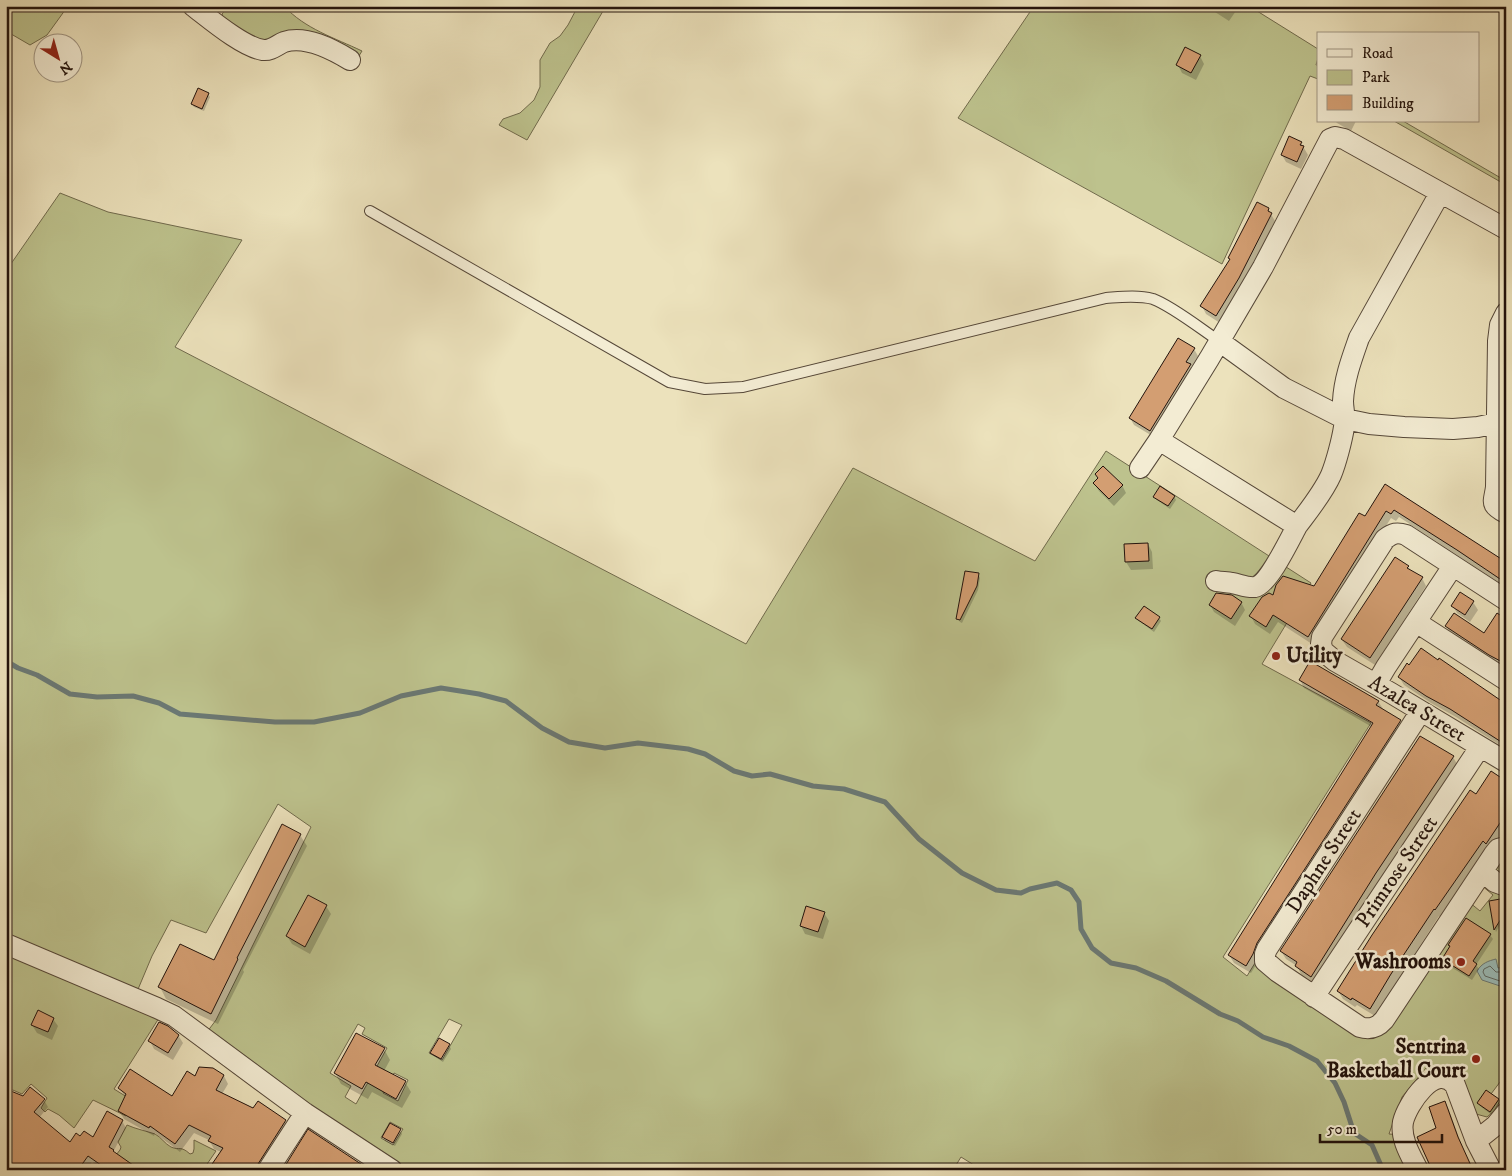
<svg xmlns="http://www.w3.org/2000/svg" width="1512" height="1176" font-family="'IM FELL DW Pica',serif">
	<style>
		.green { fill: #bdc28d; stroke: #706a4c; fill-rule: evenodd }
		.water { fill: #9bbcb8; stroke: #6b7873 }
		.shadow { fill: #0003 }
		.lines { fill: none; stroke-linecap: round; stroke-linejoin: round }
		.shore { stroke: #5f6862; stroke-width: 1 }
		.stream { stroke: #6b7873; stroke-width: 5 }
		.building { fill: #d39e72; stroke: #23130c }
		.lane-casing { stroke: #554738; stroke-width: 12 }
		.street-casing { stroke: #554738; stroke-width: 22 }
		.lane { stroke: #f3ecd3; stroke-width: 10 }
		.street { stroke: #f3ecd3; stroke-width: 20 }
		.poi-dot { fill: #8f2418; stroke: #f3ecd3; stroke-width: 2 }
		.labels { text-anchor: middle; dominant-baseline: central; stroke-width: 5; stroke-linejoin: round; paint-order: stroke }
		.poi-label { font-size: 21px; font-weight: bold; fill: #23130c; stroke: #f3ecd3; text-anchor: end }
		.street-label { font-size: 21px; fill: #23130c; stroke: #f3ecd3 }
	</style>
	<rect width="100%" height="100%" fill="#ece2bc"/>
	<filter id="stains"><feTurbulence type="fractalNoise" baseFrequency=".004" numOctaves="4"/><feColorMatrix values="0 0 0 0 .2 0 0 0 0 .09 0 0 0 0 .02 0 0 0 .5 -.17"/></filter>
	<radialGradient id="worn" r=".72"><stop offset=".6" stop-color="#630" stop-opacity="0"/><stop offset="1" stop-color="#630" stop-opacity=".3"/></radialGradient>
	<path class="green" d="M6 6H68L47 35 30 45 6 31Z
		M229 6H284C305 29 335 38 362 51L357 59 266 45 225 23 222 14Z
		M578 6H606L527 140 499 125 503 119 520 113 534 100 540 87V60L550 43 560 36 568 25Z
		M1034 6H1249L1318 49V58L1316 65H1318V79L1310 76 1222 264 958 118Z
		M1394 121H1403L1506 181V185Z
		M60 193 108 212 242 240 175 347 746 644 853 468 1035 561 1106 451 1311 583 1262 664 1371 723 1223 957 1247 976 1255 963 1359 1034 1469 902 1480 911 1493 895 1481 885 1506 855V1074L1491 1094 1500 1101 1494 1111 1487 1117 1476 1114 1430 1075 1426 1068 1402 1097 1389 1134 1403 1135 1418 1170H1278L1268 1164 1264 1170H982L961 1157 953 1170H404L385 1158 207 1032 216 1020 311 827 278 804 206 933 171 920 152 956 136 994 6 938V271ZM449 1019 462 1025 442 1060 429 1053ZM358 1024 365 1028 362 1034 387 1048 356 1104 345 1097 351 1086 330 1073ZM394 1073 408 1080 398 1101 383 1093ZM390 1122 403 1129 393 1145 381 1138Z
		M6 949 159 1018 114 1089 135 1102 126 1116 93 1100 74 1128 59 1115 48 1109 45 1112 41 1108 47 1098 31 1084 22 1094 6 1087Z
		M127 1125C136 1129 146 1131 155 1134 161 1137 165 1144 171 1147 180 1151 180 1145 190 1154L193 1153 194 1149V1140L216 1151 203 1170H104L120 1150 121 1147 118 1142Z"/>
	<path class="water" d="M1496 959 1498 968 1506 967V988L1482 980 1477 971C1482 963 1488 961 1496 959Z"/>
	<path class="shadow" d="M1212 6H1237L1238 8 1229 21 1215 12Z
		M1200 56 1204 64 1196 80 1182 73 1178 65Z
		M208 94 210 97 204 111 194 107 192 104Z
		M1335 121H1356L1351 131 1337 123Z
		M1301 143 1308 155 1301 169 1286 162 1282 155Z
		M1268 209 1275 221 1243 287 1220 323 1206 314 1202 306Z
		M1194 349 1198 356 1191 367 1194 372 1154 437 1134 425 1130 418Z
		M1094 483 1122 485 1126 493 1114 506 1099 491Z
		M1386 485 1506 563V587L1399 517 1396 521 1391 518 1312 644 1278 622 1270 634 1255 624 1251 616 1273 597 1315 587 1365 518Z
		M1174 496 1176 500 1170 509 1157 500 1155 497Z
		M1148 544 1152 552 1153 569 1131 570 1126 562Z
		M1408 567 1411 571 1422 578 1426 586 1375 665 1347 647 1342 640Z
		M978 574 980 578 978 590 962 623 960 622 958 619Z
		M1461 594 1473 602 1478 610 1470 622 1457 613 1453 606Z
		M1241 602 1245 610 1235 626 1214 612 1210 605Z
		M1137 618H1159L1161 621 1154 632 1139 621Z
		M1506 620V669L1451 634 1446 626 1484 634Z
		M1399 677 1506 705V749L1456 717 1431 703 1404 685Z
		M1300 680 1378 701 1383 709 1400 721 1404 729 1251 973 1234 963 1229 955 1372 727 1304 688Z
		M1453 757 1457 764 1316 984 1301 974 1297 966 1286 959 1281 951Z
		M1506 782V830L1505 829 1491 851 1487 848 1440 917 1439 916 1375 1016 1357 1005 1355 1007 1343 999 1338 991 1476 796Z
		M300 835 307 846 243 970 244 972 218 1024 166 999 160 987 214 962Z
		M1506 899V935L1501 929 1500 925 1496 932 1495 929 1491 902Z
		M326 906 331 914 310 954 292 944 287 936Z
		M824 913 829 921 823 939 805 934 801 926Z
		M1490 935 1493 939 1476 965 1479 969 1472 980 1446 964 1443 959Z
		M53 1019 58 1026 52 1040 37 1033 32 1025Z
		M178 1035 183 1043 173 1060 154 1049 150 1041Z
		M449 1045 451 1049 443 1062 434 1056 432 1053Z
		M384 1049 390 1060 384 1071 405 1082 411 1092 402 1108 372 1092 368 1099 341 1084 335 1073Z
		M224 1076 228 1084 222 1094 254 1110 285 1121 290 1129 264 1170H209L221 1152 214 1149 209 1140 194 1133 180 1152 155 1133 154 1136 124 1119 119 1111 126 1097 119 1088 173 1098 195 1077Z
		M23 1098 44 1100 48 1107 39 1118 71 1144 81 1138H93L107 1113 122 1121 126 1128 113 1152 137 1170H103L92 1162 86 1170H6Z
		M1498 1100 1500 1104 1492 1115 1480 1106 1478 1103Z
		M1445 1102 1449 1110 1462 1146 1438 1128Z
		M400 1130 402 1134 395 1146 385 1141 383 1137Z"/>
	<g class="lines">
		<path class="shore" d="M1506 972H1496L1490 966 1484 969 1483 972 1485 976 1506 983"/>
		<path class="stream" d="M6 661 18 668 37 675 70 694 97 697 133 696 159 703 180 714 275 722H314L360 713 401 696 441 688 479 694 506 701 542 728 569 742 605 748 638 743 688 749 705 754 734 771 752 776 770 774 813 786 844 789 885 802 919 839 962 873 996 890 1021 893 1030 889 1057 883 1071 890 1079 902 1081 929 1092 948 1111 963 1136 968 1166 981 1220 1014 1238 1021 1263 1037 1289 1046 1317 1061 1335 1083 1344 1102 1354 1133 1372 1145 1383 1170"/>
	</g>
	<path class="building" d="M1185 47 1201 55 1191 73 1176 65Z
		M198 88 209 93 202 109 191 104Z
		M1289 136 1302 142 1300 145 1304 146 1297 162 1281 155Z
		M1257 202 1269 208 1268 211 1272 213 1239 278 1216 316 1200 306 1230 259 1228 258Z
		M1178 338 1195 348 1186 362 1191 364 1150 431 1129 418Z
		M1103 466 1123 485 1109 499 1093 483 1098 478 1095 474Z
		M1385 484 1506 562V583L1457 550 1394 510 1391 514 1386 511 1308 637 1273 615 1266 627 1249 616 1262 597 1269 593 1273 595 1276 585 1283 576 1314 586 1359 513 1365 516Z
		M1160 486 1175 496 1168 506 1153 497Z
		M1148 543 1149 561 1125 562 1124 544Z
		M1395 557 1409 566 1407 568 1423 577 1370 658 1341 639Z
		M965 571 979 573 977 586 960 620 956 619Z
		M1460 592 1474 601 1465 615 1451 606Z
		M1216 593 1232 595 1242 602 1231 619 1209 605Z
		M1144 606 1160 617 1152 629 1135 618Z
		M1454 613 1484 633 1497 613 1506 619V664L1489 655 1445 626Z
		M1421 648 1438 660 1439 658 1506 704V745L1450 709 1426 696 1398 677 1407 663 1409 665Z
		M1310 661 1379 701 1376 705 1401 720 1257 943 1253 954 1246 966 1228 955 1373 723 1299 680Z
		M1420 736 1454 756 1376 873 1311 977 1295 966 1297 962 1280 951Z
		M1491 771 1506 781V814L1486 844 1483 841 1435 910 1434 909 1391 974 1370 1009 1352 998 1351 1000 1337 991 1372 935 1470 790 1476 794Z
		M282 824 301 834 237 958 238 959 211 1014 158 987 180 944 214 960Z
		M308 895 327 905 305 947 286 936Z
		M1506 898V911L1494 930 1489 901Z
		M806 906 825 912 818 932 800 926Z
		M1466 918 1491 934 1473 961 1477 964 1469 976 1442 959 1450 946 1448 945Z
		M38 1010 54 1018 48 1032 31 1025Z
		M159 1022 168 1026 179 1035 168 1053 148 1041Z
		M356 1033 385 1048 375 1065 406 1081 396 1099 366 1082 362 1089 334 1073Z
		M439 1038 450 1044 441 1059 430 1053Z
		M199 1067 213 1068 224 1075 216 1090 253 1108 258 1101 286 1120 258 1164 256 1170H208L223 1148 208 1141 211 1136 189 1125 175 1144 150 1126 149 1128 118 1111 126 1094 118 1088 130 1069 172 1096 187 1071 195 1076Z
		M30 1087 45 1099 34 1112 70 1142 76 1133 80 1136 84 1131 93 1137 107 1111 123 1120 109 1147 114 1150 113 1151 140 1170H108L88 1156 78 1170H6V1089L23 1096Z
		M1486 1090 1499 1099 1490 1112 1477 1103Z
		M1445 1101 1458 1137 1473 1170H1432L1417 1137 1436 1128 1429 1107Z
		M390 1123 401 1129 393 1143 382 1137Z
		M308 1129 370 1170H293L285 1166Z"/>
	<g class="lines">
		<g class="lane-casing">
			<path id="lane" d="M370 211 669 382 705 389 743 387 1106 298C1121 297 1138 295 1153 299 1172 306 1201 329 1219 341"/>
		</g>
		<g class="street-casing">
			<path id="street" d="M193 6C210 19 243 47 263 50 271 51 277 45 284 42 306 35 332 49 350 60
				M1506 313 1500 325 1498 341 1496 487C1494 503 1489 504 1506 513
				M1219 341 1284 388 1345 419 1369 424 1404 427 1453 429 1478 427 1506 421
				M1159 440 1297 526C1290 539 1268 585 1255 587 1247 588 1239 584 1232 583 1227 582 1221 582 1216 581
				M1140 468 1159 440 1209 359 1263 267 1330 139 1335 137 1344 139 1506 229
				M1297 526C1309 510 1323 493 1331 475 1336 463 1342 440 1344 427 1346 418 1343 410 1343 401 1344 379 1352 358 1359 338L1440 193
				M1506 600 1406 535C1397 532 1393 533 1385 539L1322 637 1321 644 1323 651 1335 661 1391 693 1506 762
				M1416 622 1506 680
				M1376 684 1386 667 1453 566
				M1421 711 1267 949 1265 954V961L1278 972 1360 1027C1370 1030 1377 1028 1384 1020L1494 854 1498 849 1506 847
				M1483 872 1495 882 1506 886
				M6 944 157 1008 174 1016 305 1113 392 1170
				M1314 997 1480 747
				M1476 1141 1496 1125 1506 1113
				M268 1170 305 1113
				M1418 1170C1411 1156 1400 1139 1403 1122 1407 1105 1435 1061 1455 1085L1476 1141 1491 1170"/>
		</g>
		<use href="#lane" class="lane"/>
		<use href="#street" class="street"/>
	</g>
	<g class="poi-dot">
		<circle cx="1276" cy="656" r="5"/>
		<circle cx="1461" cy="962" r="5"/>
		<circle cx="1476" cy="1059" r="5"/>
	</g>
	<g class="labels">
		<g class="poi-label">
			<text x="1286" y="656" text-anchor="start">Utility</text>
			<text x="1451" y="962">Washrooms</text>
			<text x="1466" y="1047">Sentrina<tspan x="1466" dy="24">Basketball Court</tspan></text>
		</g>
		<g class="street-label">
			<text transform="translate(1417 709) rotate(31)">Azalea Street</text>
			<text transform="translate(1324 861) rotate(-57)">Daphne Street</text>
			<text transform="translate(1397 872) rotate(-56)">Primrose Street</text>
		</g>
	</g>
	<rect width="1512" height="1176" fill="none" stroke="#ece2bc" stroke-width="25"/>
	<rect x="8" y="8" width="1497" height="1161" fill="none" stroke="#23130c" stroke-width="2.5"/>
	<rect x="12" y="12" width="1487" height="1151" fill="none" stroke="#23130c"/>
	<rect x="1317" y="32" width="162" height="90" fill="#f3ecd3" stroke="#a09583"/>
	<rect x="1327" y="49" width="25" height="8" fill="#f3ecd3" stroke="#a09583"/>
	<text x="1362" y="58" font-size="15" fill="#23130c">Road</text>
	<rect x="1327" y="70" width="25" height="15" fill="#bdc28d" stroke="#a09583"/>
	<text x="1362" y="82" font-size="15" fill="#23130c">Park</text>
	<rect x="1327" y="95" width="25" height="15" fill="#d39e72" stroke="#a09583"/>
	<text x="1362" y="108" font-size="15" fill="#23130c">Building</text>
	<g transform="translate(58 58) rotate(143)"><circle r="24" fill="#f3ecd3" stroke="#a09583"/>
	<path d="M0-4L9 19L0 12L-9 19Z" fill="#8f2418"/>
	<text y="-8" font-size="14" font-weight="bold" text-anchor="middle" fill="#23130c">N</text>
	</g>
	<path d="M1320 1134v8h122v-8" fill="none" stroke="#23130c" stroke-width="2.5"/>
	<text x="1327" y="1134" font-size="15" fill="#23130c" stroke="#f3ecd3" stroke-width="4" paint-order="stroke">50 m</text>
	<rect width="100%" height="100%" filter="url(#stains)"/>
	<rect width="100%" height="100%" fill="url(#worn)"/>
</svg>
